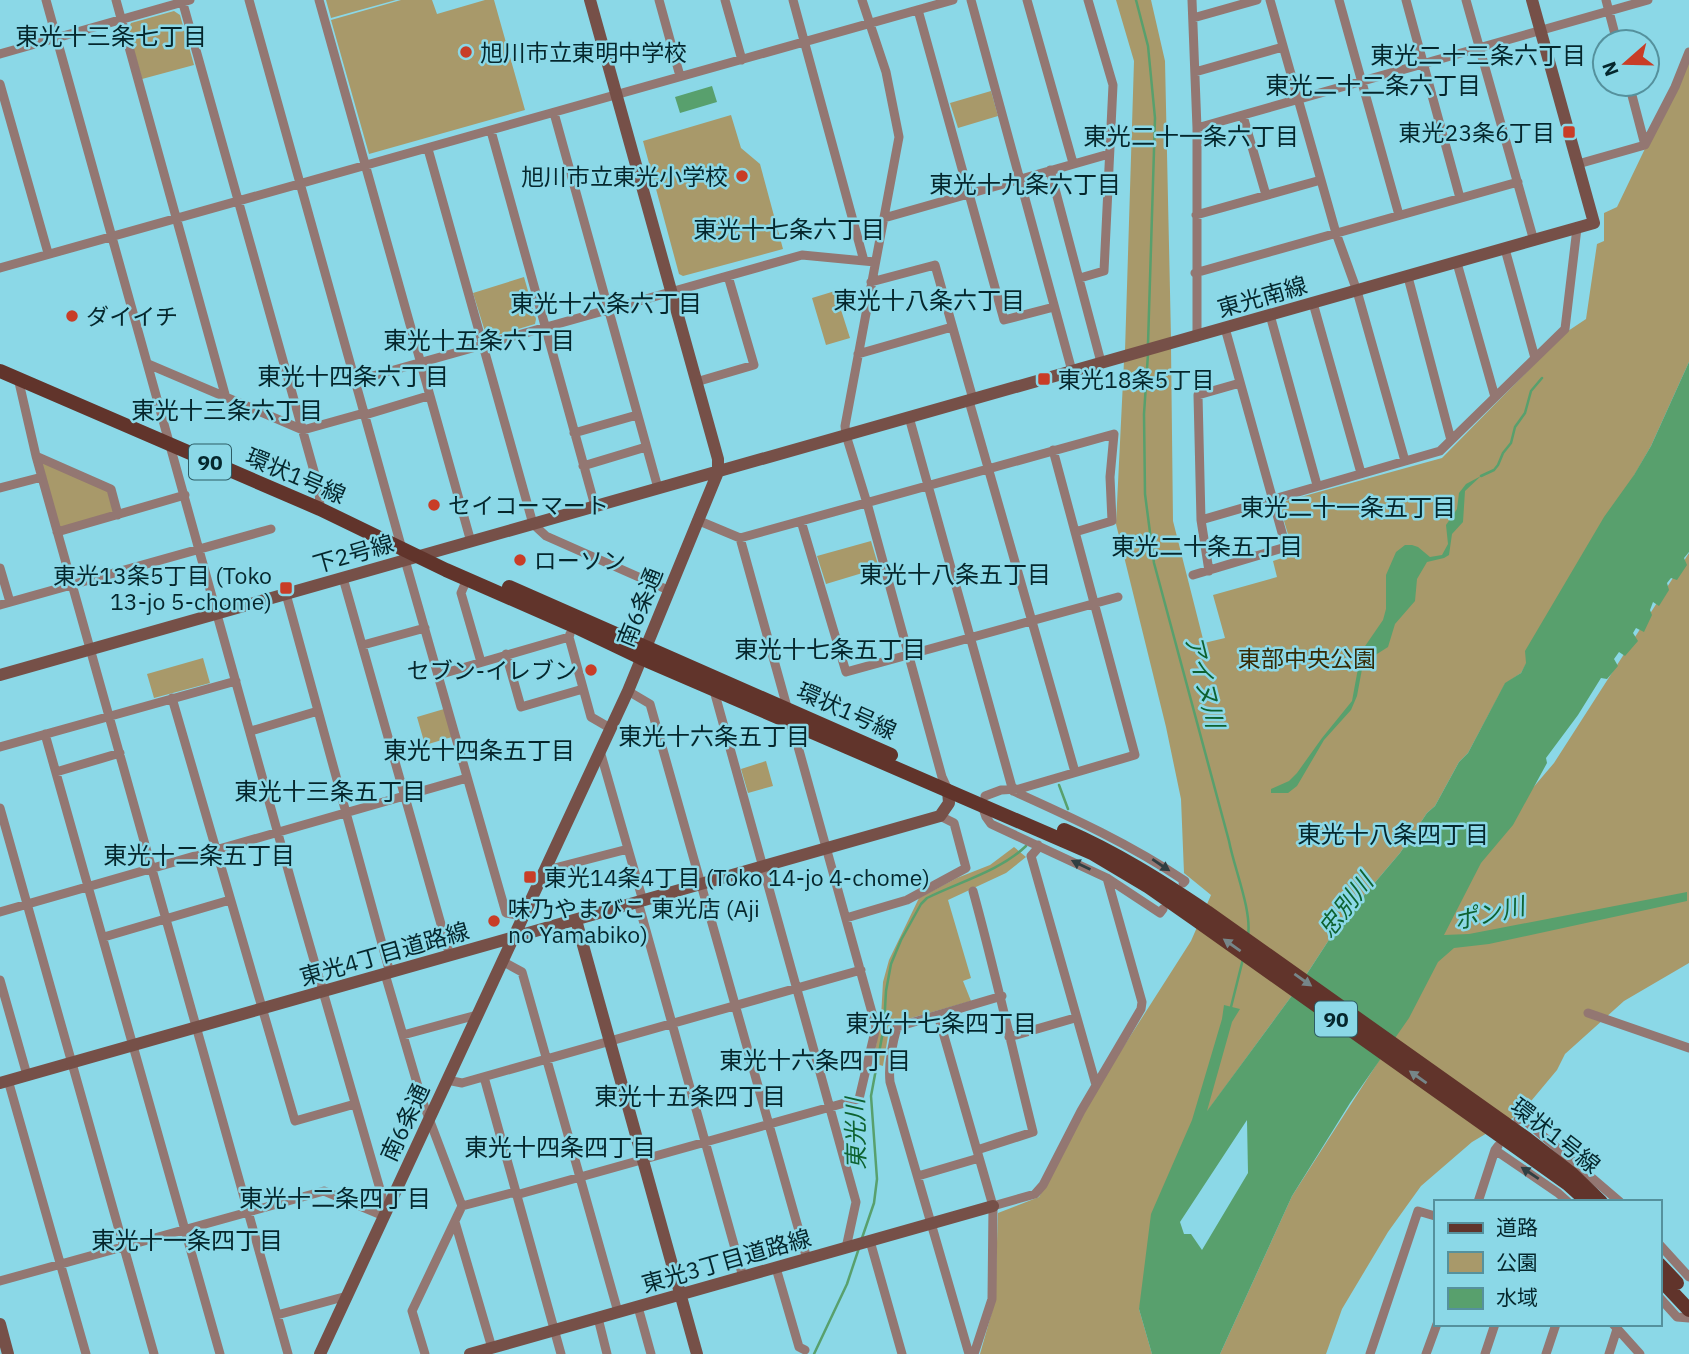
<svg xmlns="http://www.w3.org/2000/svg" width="1689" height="1354" font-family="'IBM Plex Sans','Noto Sans JP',sans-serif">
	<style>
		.green { fill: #a8996a }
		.water { fill: #58a06d; fill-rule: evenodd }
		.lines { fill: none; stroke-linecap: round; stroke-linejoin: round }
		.stream { stroke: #58a06d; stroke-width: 2.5 }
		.street { stroke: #937772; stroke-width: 9 }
		.secondary { stroke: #765048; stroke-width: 12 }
		.primary { stroke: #61342b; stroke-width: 14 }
		.oneway { fill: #303f42 }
		.oneway2 { fill: #768689 }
		.poi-dot { fill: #c83d27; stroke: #8bd8e7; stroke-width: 2.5 }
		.labels { text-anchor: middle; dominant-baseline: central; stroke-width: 5; stroke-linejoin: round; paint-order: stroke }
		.shield { fill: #8bd8e7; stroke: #2d5c65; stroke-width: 2 }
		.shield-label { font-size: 21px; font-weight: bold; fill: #05272d }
		.poi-label { font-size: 23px; fill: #05272d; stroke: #8bd8e7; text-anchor: start }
		.street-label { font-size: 23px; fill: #05272d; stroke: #8bd8e7 }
		.park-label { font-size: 23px; fill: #362a05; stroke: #8bd8e7 }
		.neighbourhood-label { font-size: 24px; fill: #05272d; stroke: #8bd8e7 }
		.water-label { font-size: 24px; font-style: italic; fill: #0e6231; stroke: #8bd8e7 }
	</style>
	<rect width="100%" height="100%" fill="#8bd8e7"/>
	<path class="green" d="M326 0H396L331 18Z
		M401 0H432L437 14 485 0H494L525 110 369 154 331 20Z
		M1116 0H1151L1165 61 1171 338 1125 351 1134 61Z
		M174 11 180 15 194 65 142 79 128 30 131 23Z
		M1689 57V362L1651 446 1521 673 1505 684 1468 753 1459 762 1435 806 1427 813 1400 853 1338 926 1299 986 1206 1113 1139 1309 1152 1354H980L995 1301 998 1213 1039 1197 1099 1085 1191 941 1211 895 1184 873 1181 799 1166 727 1116 524 1124 361 1171 347 1173 521 1204 643 1225 638 1213 595 1277 577 1273 561 1294 554 1281 511 1286 501 1442 458 1565 333 1586 319 1597 244 1604 241V213L1617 207Z
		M991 91 998 116 958 128 950 103Z
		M731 115 741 148 760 164 783 249 683 276 679 274 643 141Z
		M524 277 536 319 535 324 487 338 473 293Z
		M835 291 850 338 826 345 812 298Z
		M36 456 111 489 118 515 57 532Z
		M871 541 879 568 826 584 817 556Z
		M1689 553V963L1624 1001 1565 1054 1557 1070 1521 1113 1472 1142 1421 1186 1388 1232 1342 1309 1326 1354H1220L1292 1196 1387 1048 1458 876 1554 763Z
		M203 658 210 683 154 698 147 674Z
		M444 709 452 737 425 745 417 717Z
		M766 761 773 786 748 793 741 769Z
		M1014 847 1026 857 1006 873 948 900 971 978 963 981 971 1001 890 1024 883 1066 873 1063 881 1017 883 982 889 960 919 898 957 878 990 865Z"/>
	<path class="water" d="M712 86 717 102 680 113 675 97Z
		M1689 362V552L1684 558 1687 565 1677 580 1671 578 1667 583 1669 590 1659 606 1653 602 1650 610 1652 615 1644 632 1636 628 1633 633 1638 641 1625 656 1619 652 1614 659 1618 666 1607 679 1601 678 1578 715 1546 758 1547 763 1513 825 1481 863 1444 935 1469 934 1687 892V901L1489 944 1454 948 1438 962 1409 1018 1350 1103 1292 1196 1220 1354H1152L1139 1309 1151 1214 1192 1120 1222 1019 1224 1005 1240 1009 1232 1022 1207 1111 1299 986 1338 926 1400 853 1427 813 1435 806 1459 762 1468 753 1505 683 1521 673 1526 663 1525 651 1604 517 1634 475 1651 446ZM1247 1120 1248 1173 1202 1250 1191 1234H1184L1180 1222Z
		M1481 476 1465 491 1463 522 1452 534 1449 555 1444 558 1427 562 1417 579 1415 601 1395 624 1388 647 1366 661 1362 669 1357 696 1351 710 1324 740 1297 786 1288 793H1271V789L1289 781 1297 773 1322 738 1352 701 1361 652 1383 620 1386 609V575L1396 552 1405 545H1412L1418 547 1430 557 1442 555 1448 544 1446 525 1457 509 1459 493 1466 484Z"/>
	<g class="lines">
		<path class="stream" d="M1136 0 1148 46 1155 118 1148 344
			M1148 354 1144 414 1145 494 1154 563 1229 841C1234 868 1252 910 1248 936
			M1481 476 1494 470 1498 465 1503 453 1511 443 1515 427 1525 413 1531 391 1542 378
			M1059 785 1068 809
			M1231 1007 1243 959
			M862 1238 874 1203 877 1179 871 1096 884 1026 886 991 891 964 901 940 921 904 927 898C959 882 1000 871 1026 846
			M814 1354 847 1284 859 1248"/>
		<path class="street" d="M46 0 292 884 386 1210
			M116 0 226 398
			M182 0 319 489 320 509
			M249 0 405 560 506 913 523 916
			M319 0 471 542
			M659 0 680 76
			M725 0 742 60
			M793 0 864 261
			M862 0 886 72 899 137 845 426 846 435 867 503 942 777 948 790
			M971 0 1072 371
			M1027 0 1073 163
			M1192 0 1197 128V337
			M1270 0 1336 233 1357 291 1405 461
			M1339 0 1399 215
			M1406 0 1460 198
			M1466 0 1534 241
			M1606 0 1617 42
			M918 10 1004 320 1054 307
			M1193 18 1257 0
			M0 54 190 0
			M1195 72 1283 47
			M0 84 48 253
			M1629 84 1645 145
			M554 113 658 488
			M1243 116 1266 195
			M1197 128 1648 0
			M491 131 595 506
			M428 149 533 524 546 536 668 590
			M1578 164 1645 145 1675 87 1689 52
			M1050 170 1101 362
			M1196 215 1321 180
			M884 218 1109 154
			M1505 249 1535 358
			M1457 263 1495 397
			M0 268 953 0
			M1195 273 1518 182
			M1408 277 1451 440
			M1080 278 1104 271 1113 85 1088 0
			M871 282 935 265 973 399
			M1313 303 1361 473
			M1270 315 1317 485
			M858 354 952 327
			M148 364 303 430 364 413
			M18 378 36 456 288 1354
			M355 381 802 255 875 262
			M696 382 754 365 728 276
			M969 401 1075 772
			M365 415 428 396
			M909 417 1013 791
			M574 433 637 415
			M36 456 111 489 118 515
			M583 466 646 447
			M0 488 42 477
			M697 520 740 538 1114 434 1110 477 1112 521 1075 532
			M1201 520 1440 451 1565 329 1577 228
			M801 521 846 672 1118 597
			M57 532 185 495
			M0 568 10 602
			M1209 571 1201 520 1198 395 1240 383
			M1193 575 1286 547 1225 328
			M343 578 450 956
			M467 579 461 593 481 662
			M286 594 390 973
			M0 605 271 529
			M570 634 569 637 591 717 610 728
			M363 645 425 628
			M506 654 521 707 583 689
			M438 675 569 637
			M713 687 856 1202 846 1248
			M628 691 650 704 807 1259
			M172 698 295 1121 355 1104
			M251 731 318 711
			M45 734 220 1354
			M0 747 236 681
			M600 751 643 901
			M56 772 120 753
			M1013 791C1073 818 1130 844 1185 881L1183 883
			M985 796 1001 790 1019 789 1135 755 1053 450
			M982 805 986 817 991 824 1107 878 1160 913 1163 909
			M0 808 154 1354
			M1038 845V848L1031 856 1096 1085
			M543 871 628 849
			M973 891C995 971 1013 1052 1033 1132L977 1150
			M638 902 743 1277
			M0 912 467 778
			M846 918 907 900 966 868 954 823 940 816
			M104 937 230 900
			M502 961 522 972 618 1312
			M385 974 422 1100 462 1206 412 1311 425 1354
			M0 980 27 1075
			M1588 1013 1689 1048
			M938 1015 993 1206 992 1299 974 1354
			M403 1035 477 1015
			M1009 1037 1075 1018
			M484 1077 561 1354
			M8 1080 86 1354
			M447 1080 462 1083 861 970
			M1518 1120 1521 1117 1620 1202
			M1498 1146 1495 1150 1558 1193 1568 1202
			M918 1176 979 1158
			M516 1195 859 1099 876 1027 740 538
			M1478 1202 1495 1150
			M462 1206 515 1192
			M993 1206 1035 1194 1043 1185 1081 1111 1141 1009 1142 1002 1107 878
			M455 1222 492 1348
			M870 1241 902 1354
			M1659 1244 1689 1277
			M776 1268 799 1347 805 1350
			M0 1281 324 1191 384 1216
			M1659 1297 1677 1317 1689 1318
			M638 1307 651 1354
			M277 1315 347 1296
			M598 1318 607 1354
			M1613 1324 1640 1354
			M969 1354 890 1082C888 1063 892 1045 897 1027L1002 996
			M1370 1354 1418 1211 1435 1216
			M1426 1354 1437 1324
			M1485 1354 1495 1324
			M1546 1354 1556 1324
			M1609 1354 1617 1329"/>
		<path class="secondary" d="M0 675 1594 223 1532 0
			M576 920 697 1354
			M0 1083 940 816 949 803 948 790
			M0 1324 8 1354
			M320 1354 628 691 718 472V459L590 0
			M470 1354 993 1206"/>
		<path class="primary" d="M0 371 320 509 446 570 574 626 641 658 1092 853 1149 887 1199 922 1568 1184 1588 1202
			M509 587 891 755
			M1064 830C1115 852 1161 881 1207 912L1527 1139 1572 1174 1601 1202
			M1659 1264 1677 1283
			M1659 1278 1689 1310"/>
	</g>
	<defs><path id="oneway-solid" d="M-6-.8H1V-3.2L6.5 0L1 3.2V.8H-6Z" transform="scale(1.75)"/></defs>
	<g class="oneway">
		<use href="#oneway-solid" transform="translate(1081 865) rotate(-154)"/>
		<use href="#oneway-solid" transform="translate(1161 865) rotate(34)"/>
		<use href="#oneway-solid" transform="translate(1530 1173) rotate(-146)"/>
	</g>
	<g class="oneway2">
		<use href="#oneway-solid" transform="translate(1232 945) rotate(-145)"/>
		<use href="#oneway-solid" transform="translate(1303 980) rotate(35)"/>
		<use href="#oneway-solid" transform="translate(1418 1077) rotate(-145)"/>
	</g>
	<g class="poi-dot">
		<circle cx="466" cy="52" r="7"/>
		<rect x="1562" y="125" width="14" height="14" rx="3.5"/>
		<circle cx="742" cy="176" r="7"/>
		<circle cx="72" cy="316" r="7"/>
		<rect x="1037" y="372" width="14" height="14" rx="3.5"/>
		<circle cx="434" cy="505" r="7"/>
		<circle cx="520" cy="560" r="7"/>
		<rect x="279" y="581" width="14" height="14" rx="3.5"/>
		<circle cx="591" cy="670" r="7"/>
		<rect x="523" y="870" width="14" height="14" rx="3.5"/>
		<circle cx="494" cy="921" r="7"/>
	</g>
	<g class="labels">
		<g class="shield">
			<rect x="189" y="444.5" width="42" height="35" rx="5"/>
			<rect x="1315" y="1001.5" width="42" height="35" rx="5"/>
		</g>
		<g class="shield-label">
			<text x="210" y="462">90</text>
			<text x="1336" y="1019">90</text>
		</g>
		<g class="poi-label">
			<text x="480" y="52">旭川市立東明中学校</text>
			<text x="1555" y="132" text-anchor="end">東光23条6丁目</text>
			<text x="728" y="176" text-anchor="end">旭川市立東光小学校</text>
			<text x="86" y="316">ダイイチ</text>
			<text x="1058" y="379">東光18条5丁目</text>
			<text x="448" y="505">セイコーマート</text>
			<text x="534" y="560">ローソン</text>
			<text x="272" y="575" text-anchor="end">東光13条5丁目 (Toko<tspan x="272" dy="26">13-jo 5-chome)</tspan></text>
			<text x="577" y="670" text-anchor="end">セブン-イレブン</text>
			<text x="544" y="877">東光14条4丁目 (Toko 14-jo 4-chome)</text>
			<text x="508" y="908">味乃やまびこ 東光店 (Aji<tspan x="508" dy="26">no Yamabiko)</tspan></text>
		</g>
		<g class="street-label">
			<text transform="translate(1262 296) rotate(-16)">東光南線</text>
			<text transform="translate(296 475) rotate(23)">環状1号線</text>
			<text transform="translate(353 553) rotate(-16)">下2号線</text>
			<text transform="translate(639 607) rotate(-68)">南6条通</text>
			<text transform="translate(847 710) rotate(24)">環状1号線</text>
			<text transform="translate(384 953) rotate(-16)">東光4丁目道路線</text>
			<text transform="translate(404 1122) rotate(-65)">南6条通</text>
			<text transform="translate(1556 1135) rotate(38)">環状1号線</text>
			<text transform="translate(726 1260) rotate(-16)">東光3丁目道路線</text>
		</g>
		<g class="park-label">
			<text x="1307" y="658">東部中央公園</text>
		</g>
		<g class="neighbourhood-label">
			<text x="111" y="36">東光十三条七丁目</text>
			<text x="1478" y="55">東光二十三条六丁目</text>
			<text x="1373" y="85">東光二十二条六丁目</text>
			<text x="1191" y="136">東光二十一条六丁目</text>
			<text x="1025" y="184">東光十九条六丁目</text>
			<text x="789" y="229">東光十七条六丁目</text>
			<text x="929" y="300">東光十八条六丁目</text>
			<text x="606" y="303">東光十六条六丁目</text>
			<text x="479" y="340">東光十五条六丁目</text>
			<text x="353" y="376">東光十四条六丁目</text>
			<text x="227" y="410">東光十三条六丁目</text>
			<text x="1348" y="507">東光二十一条五丁目</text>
			<text x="1207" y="546">東光二十条五丁目</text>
			<text x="955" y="574">東光十八条五丁目</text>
			<text x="830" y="649">東光十七条五丁目</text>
			<text x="714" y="736">東光十六条五丁目</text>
			<text x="479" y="750">東光十四条五丁目</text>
			<text x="330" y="791">東光十三条五丁目</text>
			<text x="1393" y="834">東光十八条四丁目</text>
			<text x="199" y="855">東光十二条五丁目</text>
			<text x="941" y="1023">東光十七条四丁目</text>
			<text x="815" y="1060">東光十六条四丁目</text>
			<text x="690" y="1096">東光十五条四丁目</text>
			<text x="560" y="1147">東光十四条四丁目</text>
			<text x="335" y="1198">東光十二条四丁目</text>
			<text x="187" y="1240">東光十一条四丁目</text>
		</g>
		<g class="water-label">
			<text transform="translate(1205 681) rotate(76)">アイヌ川</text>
			<text transform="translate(1345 905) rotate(-52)">忠別川</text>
			<text transform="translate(1489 913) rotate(-13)">ポン川</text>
			<text transform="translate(855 1134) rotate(-91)">東光川</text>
		</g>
	</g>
	<rect x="1434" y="1200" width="228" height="126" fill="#8bd8e7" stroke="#55919d" stroke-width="2"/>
	<rect x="1448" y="1223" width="35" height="10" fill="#61342b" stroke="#55919d" stroke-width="2"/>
	<text x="1496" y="1235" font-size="21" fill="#05272d">道路</text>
	<rect x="1448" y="1252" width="35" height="21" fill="#a8996a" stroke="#55919d" stroke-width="2"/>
	<text x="1496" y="1270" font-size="21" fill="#05272d">公園</text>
	<rect x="1448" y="1288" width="35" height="21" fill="#58a06d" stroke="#55919d" stroke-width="2"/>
	<text x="1496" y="1305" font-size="21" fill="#05272d">水域</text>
	<g transform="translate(1626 63) rotate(250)"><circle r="33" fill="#8bd8e7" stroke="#55919d" stroke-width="2"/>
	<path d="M0-5L12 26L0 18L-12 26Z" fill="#c83d27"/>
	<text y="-10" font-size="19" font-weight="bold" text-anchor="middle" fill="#05272d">N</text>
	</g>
</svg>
